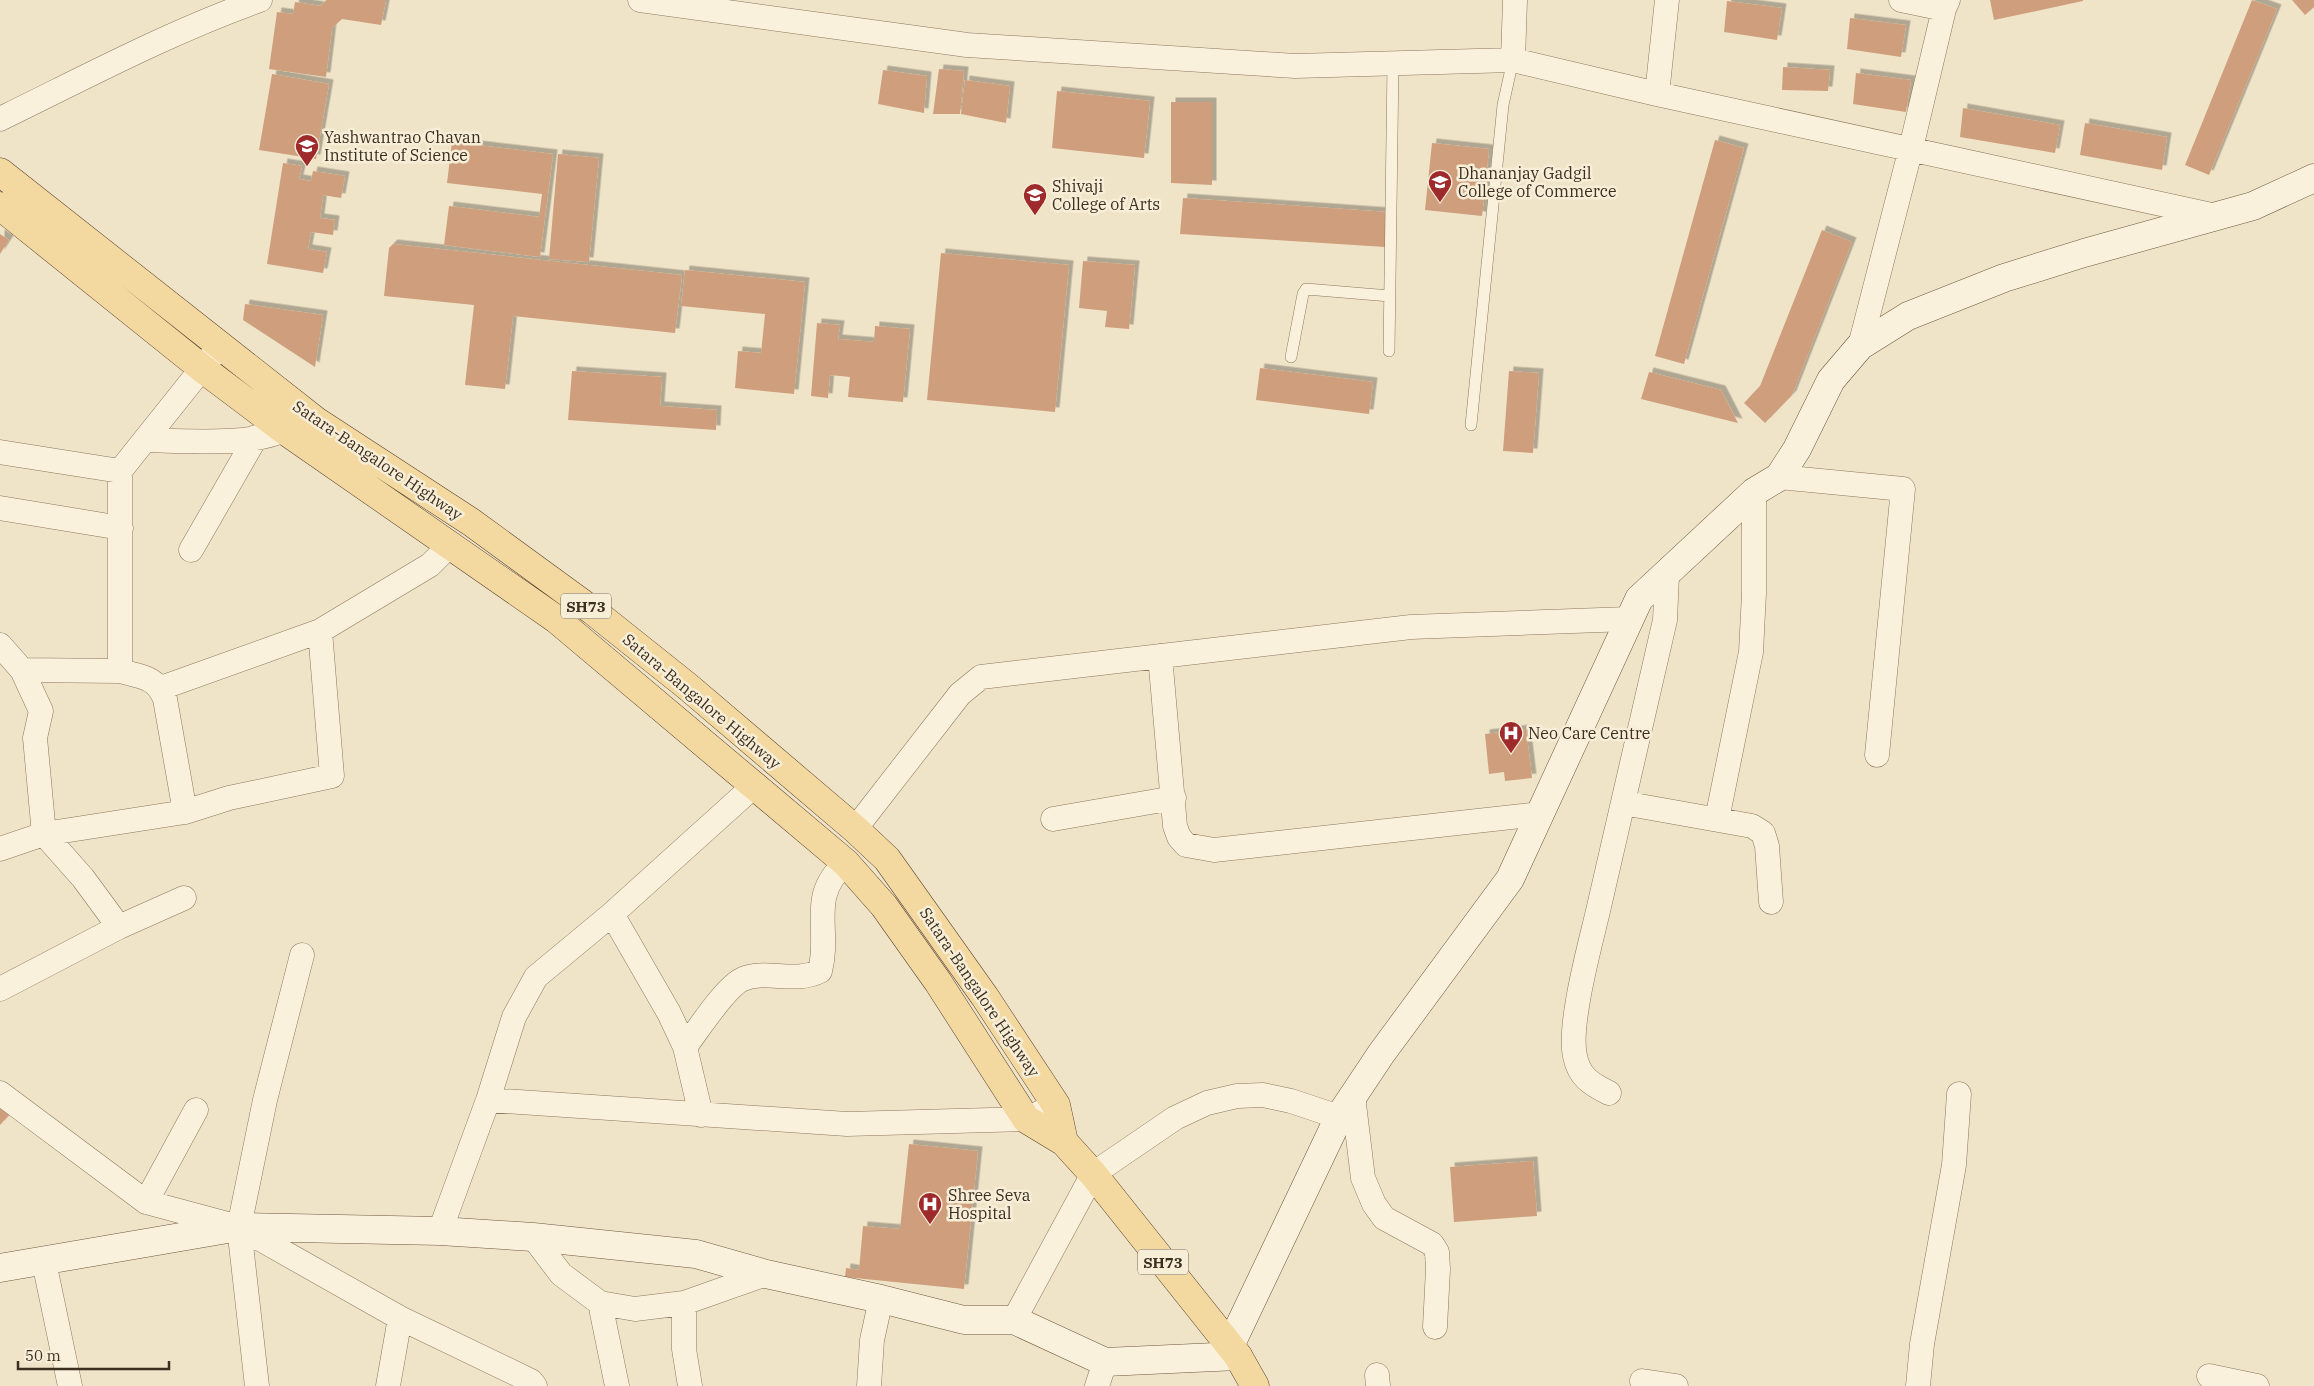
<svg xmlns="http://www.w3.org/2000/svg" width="2314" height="1386" font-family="'IBM Plex Serif',serif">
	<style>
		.building { fill: #cf9f7d; filter: url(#shadow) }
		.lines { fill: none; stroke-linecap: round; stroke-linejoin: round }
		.lane-casing { stroke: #8d765c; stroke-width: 12 }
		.street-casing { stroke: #8d765c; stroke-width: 25 }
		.secondary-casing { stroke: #6f573f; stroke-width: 29 }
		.primary-casing { stroke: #5b4430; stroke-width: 29 }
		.lane { stroke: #faf1dc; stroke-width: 11 }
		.street { stroke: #faf1dc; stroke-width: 24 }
		.secondary { stroke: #faf1dc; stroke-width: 28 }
		.primary { stroke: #f3d9a0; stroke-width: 28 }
		.labels { text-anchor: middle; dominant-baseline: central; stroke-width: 5; stroke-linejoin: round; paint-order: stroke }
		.shield { fill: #f7eed8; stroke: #756857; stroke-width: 1 }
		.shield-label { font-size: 15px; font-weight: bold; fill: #3d2e20 }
		.poi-label { font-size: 16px; fill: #3d2e20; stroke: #f7eed8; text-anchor: start }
		.street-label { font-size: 16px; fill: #3d2e20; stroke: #f7eed8 }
	</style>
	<defs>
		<filter id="shadow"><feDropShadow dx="4.5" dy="-4.5" stdDeviation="0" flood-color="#0004"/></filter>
	</defs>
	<rect width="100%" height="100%" fill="#f0e4c8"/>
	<path class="building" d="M327 0H386L381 25 342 19 332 28 326 77 269 69 277 12 293 14 295 2 320 6Z
		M1990 0H2083V1L1994 20Z
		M2252 0 2277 9 2209 175 2185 165Z
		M2292 0H2314V7L2305 15Z
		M1727 1 1782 8 1777 40 1724 32Z
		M1850 18 1906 25 1901 57 1847 49Z
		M1783 67 1830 70 1828 91 1782 90Z
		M939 69 964 71 960 114H933Z
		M883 70 927 76 924 113 878 104Z
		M1856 73 1911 80 1906 112 1853 104Z
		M272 74 329 84 316 159 259 150Z
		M965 80 1010 86 1006 123 961 114Z
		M1057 91 1150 101 1144 158 1052 148Z
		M1171 102H1212V185L1171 183Z
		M1963 108 2060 125 2055 153 1960 137Z
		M2085 123 2167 137 2162 170 2080 155Z
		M1715 140 1744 148 1684 364 1655 356Z
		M452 142 553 154 540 257 444 245 449 206 539 217 542 194 447 183Z
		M1432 143 1489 149 1482 216 1425 210Z
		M558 154 599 158 589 262 549 259Z
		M283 163 302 166 299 179 311 181 313 171 345 176 341 198 323 195 320 218 335 220 333 235 311 232 308 249 327 252 323 273 267 264Z
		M1183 198 1387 212 1385 247 1180 234Z
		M1822 230 1852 242 1792 395 1765 423 1744 403 1760 386Z
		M0 234 9 240 0 254Z
		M393 244 682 275 675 333 513 316 505 389 465 385 474 305 384 296 389 248Z
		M941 253 1069 265 1055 412 927 400Z
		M1083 261 1135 265 1129 329 1105 327 1107 311 1079 308Z
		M685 270 805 282 794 394 735 388 738 351 761 353 765 314 681 306Z
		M245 304 323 315 315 367 243 320Z
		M817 323 840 325 838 339 874 342 875 326 910 329 903 402 848 397 850 377 830 375 828 398 811 396Z
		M1260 368 1373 382 1369 414 1256 400Z
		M572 371 662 377 660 406 717 410 716 430 568 420Z
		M1509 371 1539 373 1533 453 1503 451Z
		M1649 372 1721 390 1738 423 1641 399Z
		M1526 729 1532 778 1505 781 1504 772 1489 774 1485 734Z
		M0 1106 10 1114 0 1125Z
		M909 1144 978 1151 964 1289 845 1277 846 1268 859 1270 863 1226 900 1229Z
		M1533 1161 1537 1216 1454 1222 1450 1167Z"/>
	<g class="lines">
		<g class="lane-casing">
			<path id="lane" d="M1389 351 1393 64
				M1291 357 1303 294 1306 289 1390 296
				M1471 425 1503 105 1513 60"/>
		</g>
		<g class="street-casing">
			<path id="street" d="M640 0 967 45 1295 66 1513 60 1657 94 2216 216
				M1901 0 1944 9
				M1513 60 1515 0
				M1657 94 1667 0
				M0 119C86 77 170 32 260 0
				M1860 346 1911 148 1944 9 1948 0
				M145 440C183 441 251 446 284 430
				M0 452 120 471 219 347
				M1779 477 1903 489 1877 755
				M0 508 121 528
				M191 550 256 437
				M0 645 22 670 41 711 35 738 44 834 83 878 119 927
				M1160 656 1175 826 1179 837 1186 845 1214 850 1540 814
				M22 670 120 671V471
				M161 688 320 631 430 565 451 544
				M1623 803 1752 826 1763 833 1767 846 1771 902
				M185 812 229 798 332 776 320 631
				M1053 819 1174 798
				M1717 819 1751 652 1754 593V492
				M855 829 960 694 981 677 1411 627 1629 619
				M0 849 44 834 185 812 165 699C156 676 141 677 120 671
				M612 914 669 1013 685 1047 701 1115
				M0 989 119 927 184 898
				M685 1047C698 1030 726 986 743 979 765 969 795 984 820 971 831 929 807 896 846 863
				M0 1093 146 1202 239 1227 400 1318 531 1381 535 1386
				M1609 1093C1591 1084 1579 1077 1575 1056 1568 1025 1590 945 1598 911 1621 814 1643 717 1665 620L1667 575
				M1353 1096 1363 1178 1374 1204 1384 1218 1432 1244 1437 1252 1438 1269 1435 1327
				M488 1100 847 1124 1026 1119 1056 1105
				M146 1202 196 1110
				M440 1231 488 1100 514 1017 536 977 612 914 755 785
				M533 1237 561 1274 600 1303 635 1309 684 1303 766 1274
				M44 1262 70 1386
				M600 1303 617 1386
				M684 1303V1349L690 1386
				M1014 1320 1093 1174 1175 1118 1207 1103 1237 1096 1263 1095 1291 1101 1339 1117
				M1377 1375 1378 1386
				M2209 1376 2257 1386
				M1642 1381 1676 1386
				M257 1386 239 1227 265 1100 302 955
				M388 1386 400 1318
				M869 1386 872 1340 881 1299
				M1097 1386 1105 1362
				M1918 1386 1922 1344 1954 1165 1959 1094"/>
		</g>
		<g class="secondary-casing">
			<path id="secondary" d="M0 1268 239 1227 440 1231 533 1237 696 1254 766 1274 881 1299 964 1320H1014L1105 1362 1238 1356
				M1230 1346 1339 1117 1381 1054 1510 879 1639 599 1754 492 1779 477 1797 449 1831 380 1860 346 1908 316 2004 278 2084 253 2253 206 2314 178"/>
		</g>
		<g class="primary-casing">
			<path id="primary" d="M0 172 316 421 471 522 593 611 687 686 855 829 887 859 985 997 1056 1105 1064 1142
				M0 206 203 369 284 430 556 619 846 863 884 906 938 982 1026 1119 1064 1142 1093 1174 1238 1356 1255 1386"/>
		</g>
		<use href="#lane" class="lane"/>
		<use href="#street" class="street"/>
		<use href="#secondary" class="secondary"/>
		<use href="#primary" class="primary"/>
	</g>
	<defs>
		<g id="university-pin" transform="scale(1.25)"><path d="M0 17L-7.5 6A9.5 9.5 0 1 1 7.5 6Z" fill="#9e2a2b" stroke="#f7eed8"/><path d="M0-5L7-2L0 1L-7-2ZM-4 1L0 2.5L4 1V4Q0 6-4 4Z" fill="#fff"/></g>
		<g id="hospital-pin" transform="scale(1.25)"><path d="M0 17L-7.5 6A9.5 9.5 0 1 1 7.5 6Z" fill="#9e2a2b" stroke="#f7eed8"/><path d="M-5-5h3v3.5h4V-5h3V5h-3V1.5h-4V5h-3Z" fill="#fff"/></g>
	</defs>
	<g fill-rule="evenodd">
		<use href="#university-pin" x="307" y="146"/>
		<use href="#university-pin" x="1440" y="182"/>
		<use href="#university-pin" x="1035" y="195"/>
		<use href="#hospital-pin" x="1511" y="733"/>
		<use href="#hospital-pin" x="930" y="1204"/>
	</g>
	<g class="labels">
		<g class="shield">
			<rect x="561" y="593.5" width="50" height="25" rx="4"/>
			<rect x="1138" y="1249.5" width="50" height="25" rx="4"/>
		</g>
		<g class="shield-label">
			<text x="586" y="606">SH73</text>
			<text x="1163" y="1262">SH73</text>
		</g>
		<g class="poi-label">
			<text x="324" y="137">Yashwantrao Chavan<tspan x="324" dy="18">Institute of Science</tspan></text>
			<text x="1458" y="173">Dhananjay Gadgil<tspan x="1458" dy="18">College of Commerce</tspan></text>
			<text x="1052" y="186">Shivaji<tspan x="1052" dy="18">College of Arts</tspan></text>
			<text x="1528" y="733">Neo Care Centre</text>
			<text x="948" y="1195">Shree Seva<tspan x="948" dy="18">Hospital</tspan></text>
		</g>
		<g class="street-label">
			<text transform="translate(378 460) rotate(34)">Satara-Bangalore Highway</text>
			<text transform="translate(702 701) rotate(40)">Satara-Bangalore Highway</text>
			<text transform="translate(980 992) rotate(56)">Satara-Bangalore Highway</text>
		</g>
	</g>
	<path d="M18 1361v8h151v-8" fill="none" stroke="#3d2e20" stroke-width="2.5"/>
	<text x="25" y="1361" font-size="15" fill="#3d2e20" stroke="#f7eed8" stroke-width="4" paint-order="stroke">50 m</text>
</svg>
